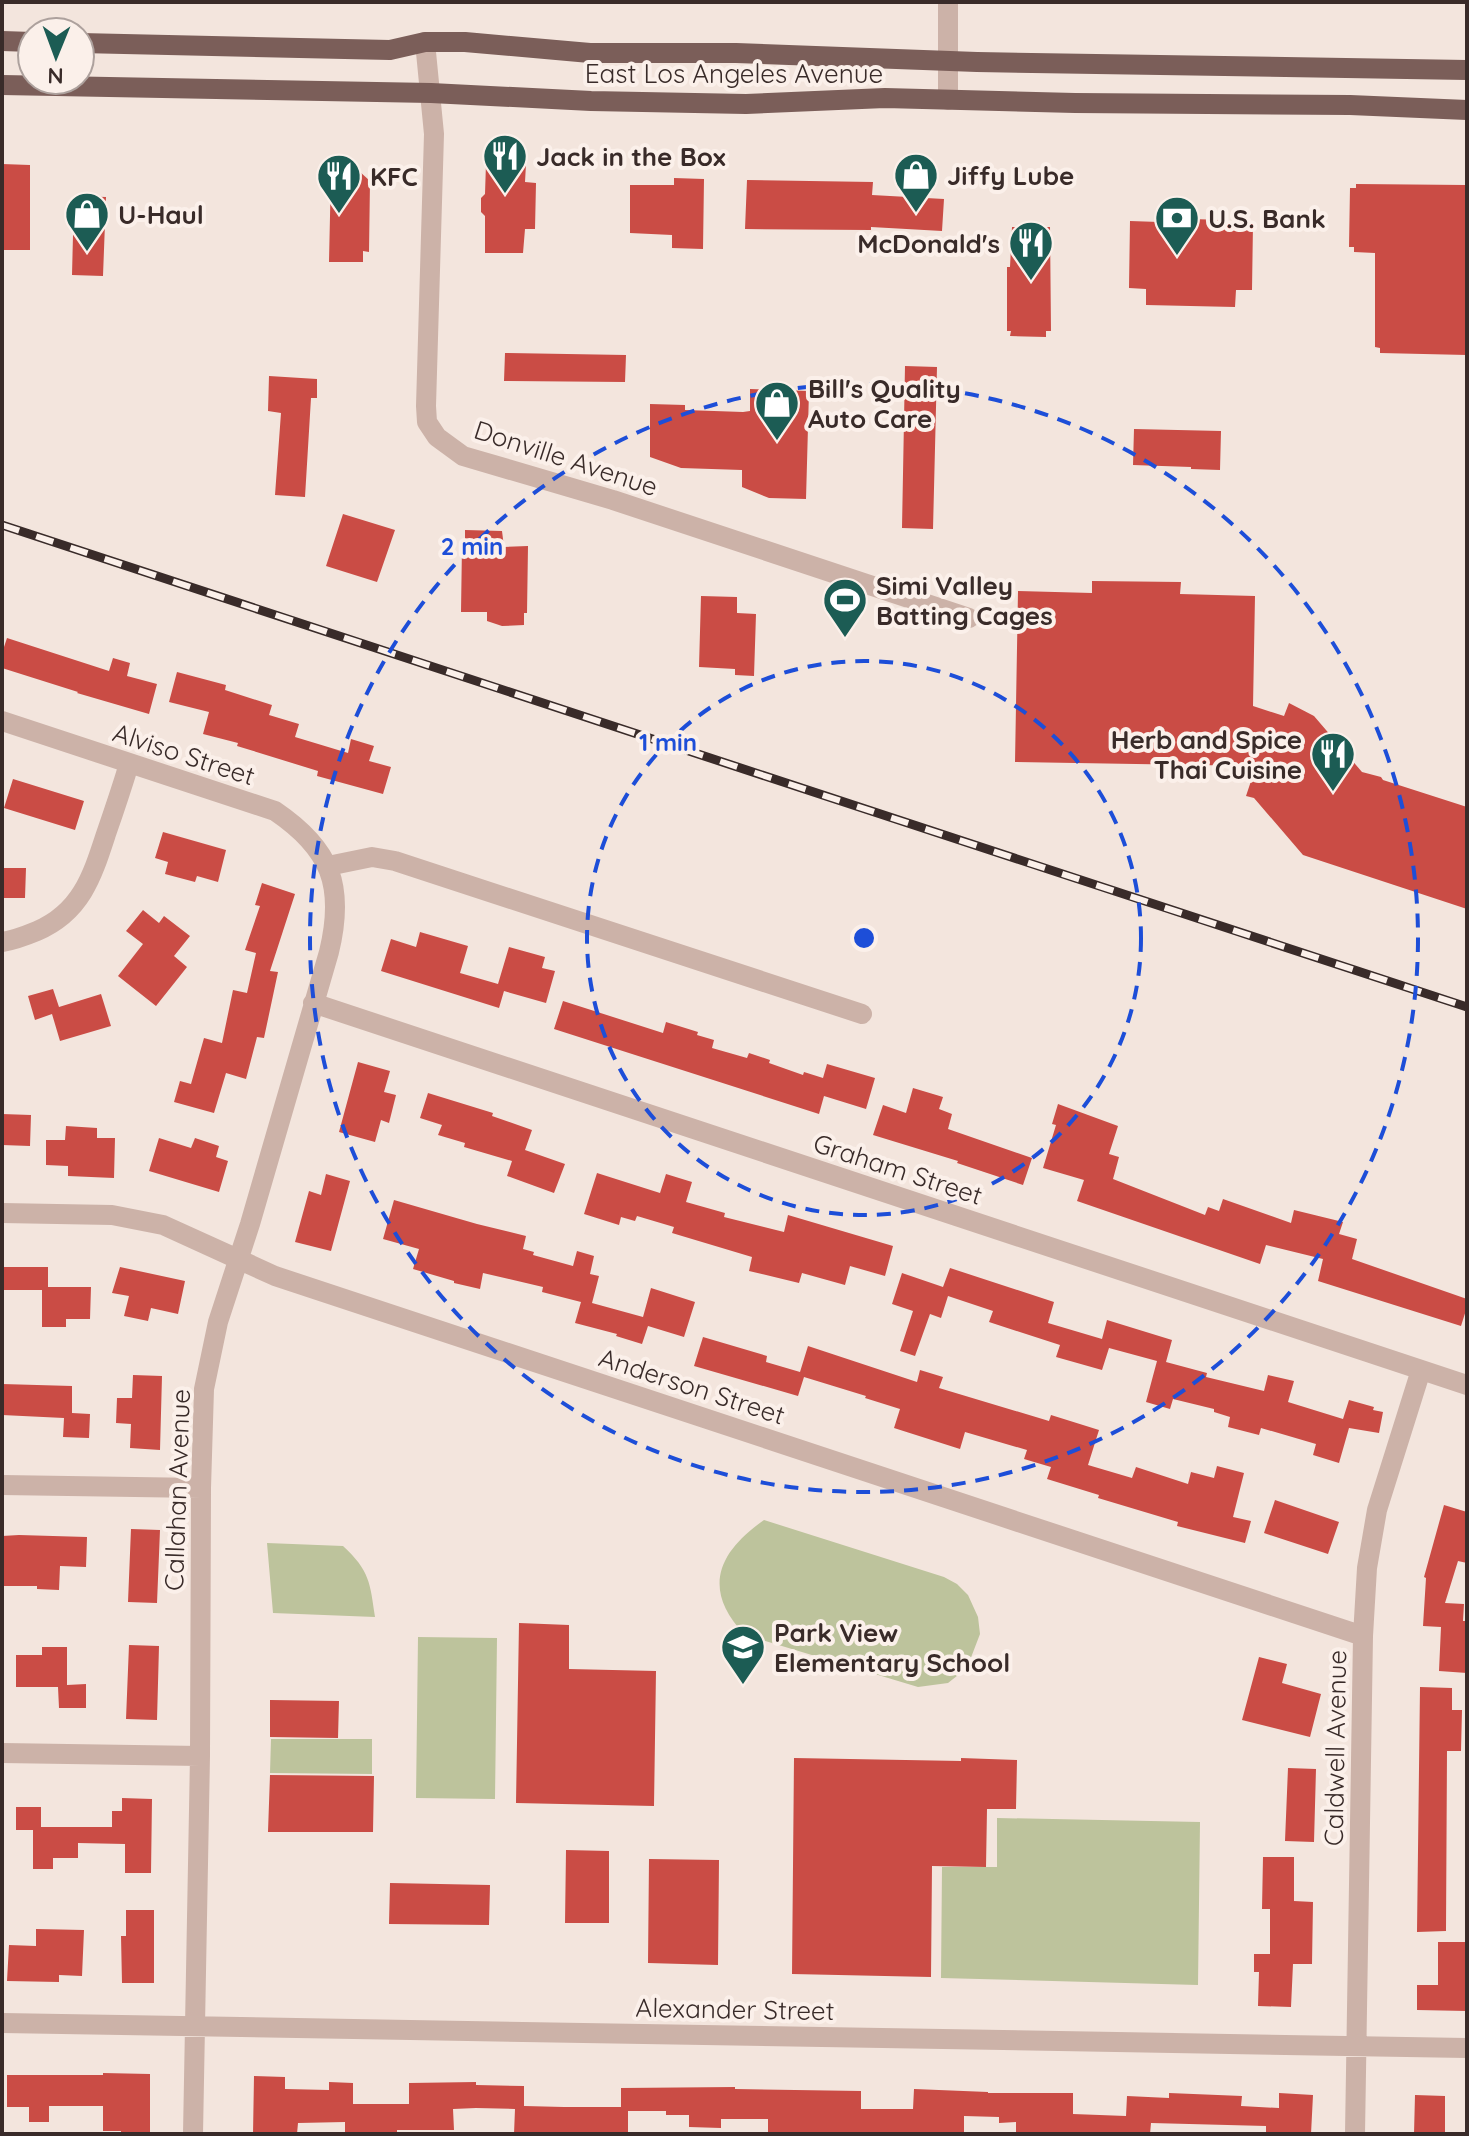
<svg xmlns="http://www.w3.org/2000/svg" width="1469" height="2136" font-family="Quicksand,sans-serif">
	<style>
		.green { fill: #bdc39c }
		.building { fill: #ca4c45 }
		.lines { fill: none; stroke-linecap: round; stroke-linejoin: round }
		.minor { stroke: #ccb2a8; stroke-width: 20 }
		.major { stroke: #7b5e59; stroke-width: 20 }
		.rail-casing { stroke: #392b29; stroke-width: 9 }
		.rail { stroke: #fbf0ea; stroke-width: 6; stroke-dasharray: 18; stroke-linecap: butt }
		.ring { fill: none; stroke: #1d4ed8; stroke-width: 4; stroke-dasharray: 14 10 }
		.labels { text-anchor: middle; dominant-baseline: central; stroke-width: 8; stroke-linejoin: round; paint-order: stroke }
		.street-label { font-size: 26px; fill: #392b29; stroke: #fbf0ea }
		.poi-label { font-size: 26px; font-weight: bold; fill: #392b29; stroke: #fbf0ea; text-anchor: start }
		.centre { fill: #1d4ed8; stroke: #fbf0ea; stroke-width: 4 }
		.ring-label { font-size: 24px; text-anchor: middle; font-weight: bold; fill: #1d4ed8; stroke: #fbf0ea; stroke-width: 8; stroke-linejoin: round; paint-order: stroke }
	</style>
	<rect width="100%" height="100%" fill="#f3e5dd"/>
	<path class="green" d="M764 1520 944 1577 957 1584 968 1595 978 1617 980 1634 967 1668 948 1683 918 1687 745 1635C702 1590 717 1553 764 1520Z
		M267 1543 343 1546C370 1571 370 1583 375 1617L273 1613Z
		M418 1637 497 1638 495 1799 416 1798Z
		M271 1739H372V1774L270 1773Z
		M997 1818 1200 1822 1198 1985 941 1978 942 1867H997Z"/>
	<path class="building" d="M496 157 516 158V163L526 164 525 182 536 183 535 229H525L523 253H485V216L481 212V198L485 194 486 163H495Z
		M2 164 30 165V250H2Z
		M331 171H359L370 181 369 252 363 251V262H329Z
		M674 178 704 179 703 249 672 248V235L630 233V185H674Z
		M747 180 873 182 872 195 944 199 942 231 871 227V230L745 229Z
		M1356 184 1466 185 1467 355 1380 353V348L1375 347V253L1354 252V247H1349L1350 188H1356Z
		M74 196 106 197 103 276 72 275Z
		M1159 218 1224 220V223L1253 224 1252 290H1236L1235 307 1146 305V289L1129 288 1130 221 1159 222Z
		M1012 227H1050L1051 331H1046V337L1010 336 1011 331H1007V267H1010Z
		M505 353 626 355 625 382 504 381Z
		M905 366 937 367 933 529 902 528Z
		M269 376 317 379V398H311L305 497 275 495 281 413 268 411Z
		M750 389 809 391 806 499 769 498 742 487V470L681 468 650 457V404L685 405V410L743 412 750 411Z
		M1134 429 1221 431 1220 470 1191 469V467L1133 465Z
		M343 514 395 530 377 582 326 566Z
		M465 530 502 531 504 547 528 546 527 613H524V625L502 626 487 621V612H461L462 545H465Z
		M1092 581 1181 582 1180 594 1255 596 1253 706 1284 716 1289 703 1314 716 1362 772 1381 777 1383 780 1467 807V909L1303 855 1254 798 1246 796 1256 766 1015 762 1018 591 1092 593Z
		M701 596 737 597V613L756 614 754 676 735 675V669L699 667Z
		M7 638 109 671 113 658 130 663 127 676 157 684 149 714 77 693 78 692 2 668V653Z
		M177 672 226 685 225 690 272 705 269 715 299 724 295 737 348 753 351 739 374 746 369 761 391 767 383 794 317 776 318 771 237 746 238 743 203 734 209 712 169 702Z
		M13 779 84 801 75 830 4 808Z
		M163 832 226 850 218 882 197 876 195 882 165 874 168 862 155 858Z
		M2 868H26L25 898H2Z
		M262 883 295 894 270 971 278 972 264 1038 257 1037 246 1079 226 1073 214 1113 174 1102 180 1081 191 1084 204 1038 222 1043 233 990 247 993 256 953 245 950 260 906 255 905Z
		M143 910 159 923 164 916 190 936 174 956 187 967 156 1006 118 976 143 944 126 931Z
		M420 932 468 946 460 973 498 984 509 947 545 957 542 968 555 971 546 1003 504 991 499 1008 381 971 391 939 416 947Z
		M53 989 59 1007 101 994 111 1026 60 1041 52 1014 35 1020 28 996Z
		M563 1001 663 1033 666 1022 698 1032 697 1035 714 1040 712 1048 747 1058 749 1053 770 1060 769 1063 803 1075 804 1072 823 1078 827 1064 875 1078 866 1109 824 1096 819 1114 554 1029Z
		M358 1062 390 1071 384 1092 396 1095 389 1123 381 1120 375 1142 339 1132Z
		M913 1088 943 1097 939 1109 952 1114 948 1129 1032 1158 1023 1185 957 1163 958 1161 873 1135 883 1105 906 1113Z
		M428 1093 493 1113 492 1116 532 1130 525 1150 565 1164 554 1193 507 1176 512 1161 464 1147 465 1143 438 1135 442 1125 420 1118Z
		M1058 1104 1118 1126 1109 1154 1119 1157 1113 1179 1205 1215 1208 1207 1219 1211 1223 1199 1291 1223 1294 1210 1343 1222 1339 1234 1357 1239 1352 1259 1467 1299V1307L1461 1326 1318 1281 1323 1259 1266 1245 1260 1264 1077 1201 1084 1180 1043 1168 1056 1125 1052 1124Z
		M2 1114 31 1115 30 1146 2 1145Z
		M66 1126 97 1128V1138H115L114 1178 68 1176V1166L46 1165V1140H65Z
		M159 1138 191 1148 195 1138 219 1146 216 1157 228 1161 219 1192 149 1171Z
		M597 1173 660 1193 666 1174 692 1182 686 1202 725 1213 724 1217 784 1232 788 1215 893 1246 885 1276 850 1266 845 1285 802 1273 799 1283 749 1271 752 1257 672 1233 674 1227 637 1216 635 1221 621 1217 619 1225 584 1214Z
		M326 1174 350 1181 331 1251 295 1242 309 1191 321 1195Z
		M394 1200 477 1224 526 1236 523 1249 534 1252 533 1255 573 1266 577 1251 594 1256 590 1274 599 1276 592 1303 643 1317 651 1288 695 1302 684 1337 648 1326 642 1344 616 1336 617 1334 575 1323 581 1302 542 1292 543 1287 483 1273 480 1289 454 1283V1281L413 1269 419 1249 383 1239Z
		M2 1267H48V1287H91L90 1319H66V1327H42V1290H2Z
		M120 1267 185 1281 178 1314 151 1308 148 1321 124 1316 129 1296 112 1293Z
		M950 1268 1054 1302 1048 1323 1102 1339 1107 1320 1172 1340 1166 1362 1207 1373 1206 1377 1264 1391 1268 1375 1294 1381 1288 1402 1343 1419 1349 1400 1374 1407 1373 1410 1383 1412 1379 1433 1349 1428 1339 1463 1313 1455 1316 1444 1261 1428 1259 1435 1228 1427 1230 1417 1214 1412V1409L1173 1399 1170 1409 1146 1402 1157 1361 1109 1348 1102 1370 1056 1357 1060 1345 989 1322 993 1311 948 1296 941 1318 930 1314 915 1356 900 1351 913 1311 892 1304 902 1273 943 1287Z
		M703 1337 767 1356 766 1362 800 1372 808 1346 917 1382 920 1370 943 1377 939 1388 1049 1421 1051 1415 1099 1430 1088 1465 1132 1478 1136 1467 1188 1484 1191 1472 1214 1478 1217 1466 1244 1473 1233 1517 1251 1521 1245 1543 1177 1526 1178 1522 1098 1498 1099 1495 1047 1479 1051 1467 1024 1459 1027 1450 965 1432 960 1449 894 1428 900 1409 865 1398 866 1396 804 1377 798 1396 694 1366Z
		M133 1375 162 1376 160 1450 130 1448 131 1424 116 1423 117 1398H132Z
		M2 1384 72 1386V1413L90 1414 89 1438 63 1437 64 1418 2 1415Z
		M1275 1500 1339 1522 1328 1554 1264 1533Z
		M1444 1505 1467 1512V1563L1458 1561 1445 1603 1464 1604 1463 1621H1467V1673L1439 1671 1441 1627 1423 1626 1426 1578 1424 1577Z
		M131 1529 160 1530 157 1603 128 1602Z
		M19 1535 87 1537 86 1567 60 1566 59 1590 37 1589V1586H2V1536Z
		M519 1623 569 1625V1669L656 1671 654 1806 516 1803Z
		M129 1645 159 1646 157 1720 126 1719Z
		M42 1647H67V1685L86 1684V1708H59L58 1687H16V1655H42Z
		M1259 1657 1287 1664 1282 1683 1321 1694 1310 1737 1242 1720Z
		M1420 1687 1452 1688V1710H1462L1461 1751H1447L1446 1931 1417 1932Z
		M270 1700 339 1701 338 1738 270 1737Z
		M794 1758 961 1761V1758L1017 1760 1016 1809H987L986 1867 932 1866 931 1977 792 1974Z
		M1288 1768 1316 1769 1314 1842 1285 1841Z
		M270 1775 374 1776 373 1832H268Z
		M122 1798 152 1799 151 1873H125V1844L78 1843V1858H53V1869H33V1830H16V1807H41V1827H112V1811H122Z
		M566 1850 609 1851V1923H565Z
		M1263 1857H1294V1901L1313 1902 1312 1964H1293L1291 2007 1258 2006 1259 1972H1254V1954H1270V1909H1262Z
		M649 1859 719 1860 718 1965 648 1963Z
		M390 1883 490 1885 489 1925 389 1924Z
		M126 1910H154V1983H122L121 1936H126Z
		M36 1929 84 1930 82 1976 59 1975V1982L7 1981 9 1945 36 1946Z
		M1438 1942H1467V2011L1417 2010V1985H1438Z
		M103 2073 150 2074V2134H121V2131H103V2106H49V2122H29V2107H7V2075H103Z
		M254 2076 285 2077V2089L329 2090V2082L353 2083V2104H409V2083L476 2082V2085L524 2086V2106L564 2107H621V2088L735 2087V2089L861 2091V2109H913L914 2089 988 2092V2093H1073V2114L1126 2116 1127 2096 1169 2098V2093L1242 2096 1241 2106 1279 2108V2093L1313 2095 1311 2134H1266V2126L1151 2123 1150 2134H1016V2122L999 2123V2117L964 2116V2134L768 2133V2119H721V2128L689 2127V2115H666V2111H628V2134H514L515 2109 476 2108 453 2109 454 2130H397V2134H345V2122L298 2123 297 2134H253Z
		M1415 2095 1445 2096V2134H1414Z"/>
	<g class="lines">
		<path class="minor" d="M425 42 434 134 426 406 427 422 437 437 463 456 613 500 969 618
			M948 100V2
			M2 721 275 811C331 849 345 886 329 952L250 1224 218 1322 204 1389 201 1488 200 1756 193 2134
			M328 866 372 857 395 861 862 1014
			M2 942C15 940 25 936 37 931 81 912 92 877 106 834 114 811 122 787 129 764
			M313 1003 1467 1385
			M2 1213 112 1215 163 1225 275 1276 1363 1636
			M2 1485 201 1488
			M2 1753 200 1756
			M2 2023 1467 2048
			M1355 2134 1363 1636 1367 1568 1377 1510 1421 1370"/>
		<path class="major" d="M2 41 32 42
			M80 43 390 50 425 42H465L590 53H736L977 62 1467 70
			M2 85 431 93 591 101 746 104 885 98 1075 103 1350 105 1467 110"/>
		<g class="rail-casing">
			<path id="rail" d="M2 525 1467 1007"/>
		</g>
		<use href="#rail" class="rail"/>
	</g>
	<g class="ring">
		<circle cx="864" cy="938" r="277"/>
		<circle cx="864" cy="938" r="554"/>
	</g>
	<defs>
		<g id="restaurant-pin" transform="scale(2.3)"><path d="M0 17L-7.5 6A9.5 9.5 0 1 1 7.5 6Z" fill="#1c5c54" stroke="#fbf0ea"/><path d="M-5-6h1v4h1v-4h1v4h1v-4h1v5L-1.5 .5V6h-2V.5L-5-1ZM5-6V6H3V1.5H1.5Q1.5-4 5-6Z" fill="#fff"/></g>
		<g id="shop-pin" transform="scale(2.3)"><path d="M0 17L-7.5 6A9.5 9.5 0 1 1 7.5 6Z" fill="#1c5c54" stroke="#fbf0ea"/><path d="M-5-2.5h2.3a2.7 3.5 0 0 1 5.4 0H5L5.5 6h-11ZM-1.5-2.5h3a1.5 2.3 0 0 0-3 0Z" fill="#fff"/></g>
		<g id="bank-pin" transform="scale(2.3)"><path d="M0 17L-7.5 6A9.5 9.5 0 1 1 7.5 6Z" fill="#1c5c54" stroke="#fbf0ea"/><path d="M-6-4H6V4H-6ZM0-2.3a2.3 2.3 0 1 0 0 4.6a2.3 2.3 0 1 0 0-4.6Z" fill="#fff"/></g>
		<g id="stadium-pin" transform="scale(2.3)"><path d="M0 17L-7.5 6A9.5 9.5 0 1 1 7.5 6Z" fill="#1c5c54" stroke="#fbf0ea"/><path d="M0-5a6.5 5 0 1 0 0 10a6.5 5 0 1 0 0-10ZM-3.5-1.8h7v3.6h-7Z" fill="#fff"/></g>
		<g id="school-pin" transform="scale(2.3)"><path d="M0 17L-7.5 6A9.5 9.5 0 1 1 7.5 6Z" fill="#1c5c54" stroke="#fbf0ea"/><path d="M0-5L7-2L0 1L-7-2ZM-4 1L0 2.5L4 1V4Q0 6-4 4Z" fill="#fff"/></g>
	</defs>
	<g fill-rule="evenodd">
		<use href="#restaurant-pin" x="505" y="156"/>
		<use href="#shop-pin" x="916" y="175"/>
		<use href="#restaurant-pin" x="339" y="176"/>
		<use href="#shop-pin" x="87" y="214"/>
		<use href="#bank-pin" x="1177" y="218"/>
		<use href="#restaurant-pin" x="1031" y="243"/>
		<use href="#shop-pin" x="777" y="403"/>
		<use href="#stadium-pin" x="845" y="600"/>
		<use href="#restaurant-pin" x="1333" y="754"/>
		<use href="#school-pin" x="743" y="1647"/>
	</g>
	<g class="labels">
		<g class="street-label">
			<text x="734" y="73">East Los Angeles Avenue</text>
			<text transform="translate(566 458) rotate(18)">Donville Avenue</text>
			<text transform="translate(184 754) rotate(18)">Alviso Street</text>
			<text transform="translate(898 1169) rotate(18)">Graham Street</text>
			<text transform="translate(692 1386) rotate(18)">Anderson Street</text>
			<text transform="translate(177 1490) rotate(-88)">Callahan Avenue</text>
			<text transform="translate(1335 1748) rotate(-89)">Caldwell Avenue</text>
			<text transform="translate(735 2009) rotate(1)">Alexander Street</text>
		</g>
		<g class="poi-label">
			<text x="536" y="156">Jack in the Box</text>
			<text x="947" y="175">Jiffy Lube</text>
			<text x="370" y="176">KFC</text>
			<text x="118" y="214">U-Haul</text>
			<text x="1208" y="218">U.S. Bank</text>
			<text x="1000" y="243" text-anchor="end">McDonald's</text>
			<text x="808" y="388">Bill's Quality<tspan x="808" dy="30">Auto Care</tspan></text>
			<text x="876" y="585">Simi Valley<tspan x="876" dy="30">Batting Cages</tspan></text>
			<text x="1302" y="739" text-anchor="end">Herb and Spice<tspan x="1302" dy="30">Thai Cuisine</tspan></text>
			<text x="774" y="1632">Park View<tspan x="774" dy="30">Elementary School</tspan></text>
		</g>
	</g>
	<circle cx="864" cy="938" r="12" class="centre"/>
	<g class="ring-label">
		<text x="472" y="555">2 min</text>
		<text x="668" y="751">1 min</text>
	</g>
	<rect width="1469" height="2136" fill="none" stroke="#392b29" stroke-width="8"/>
	<g transform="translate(56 56) rotate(181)"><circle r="38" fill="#fbf0ea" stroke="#ada19d" stroke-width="2"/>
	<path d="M0-6L14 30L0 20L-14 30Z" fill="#1c5c54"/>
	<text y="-12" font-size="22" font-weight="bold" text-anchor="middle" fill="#392b29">N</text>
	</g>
</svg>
